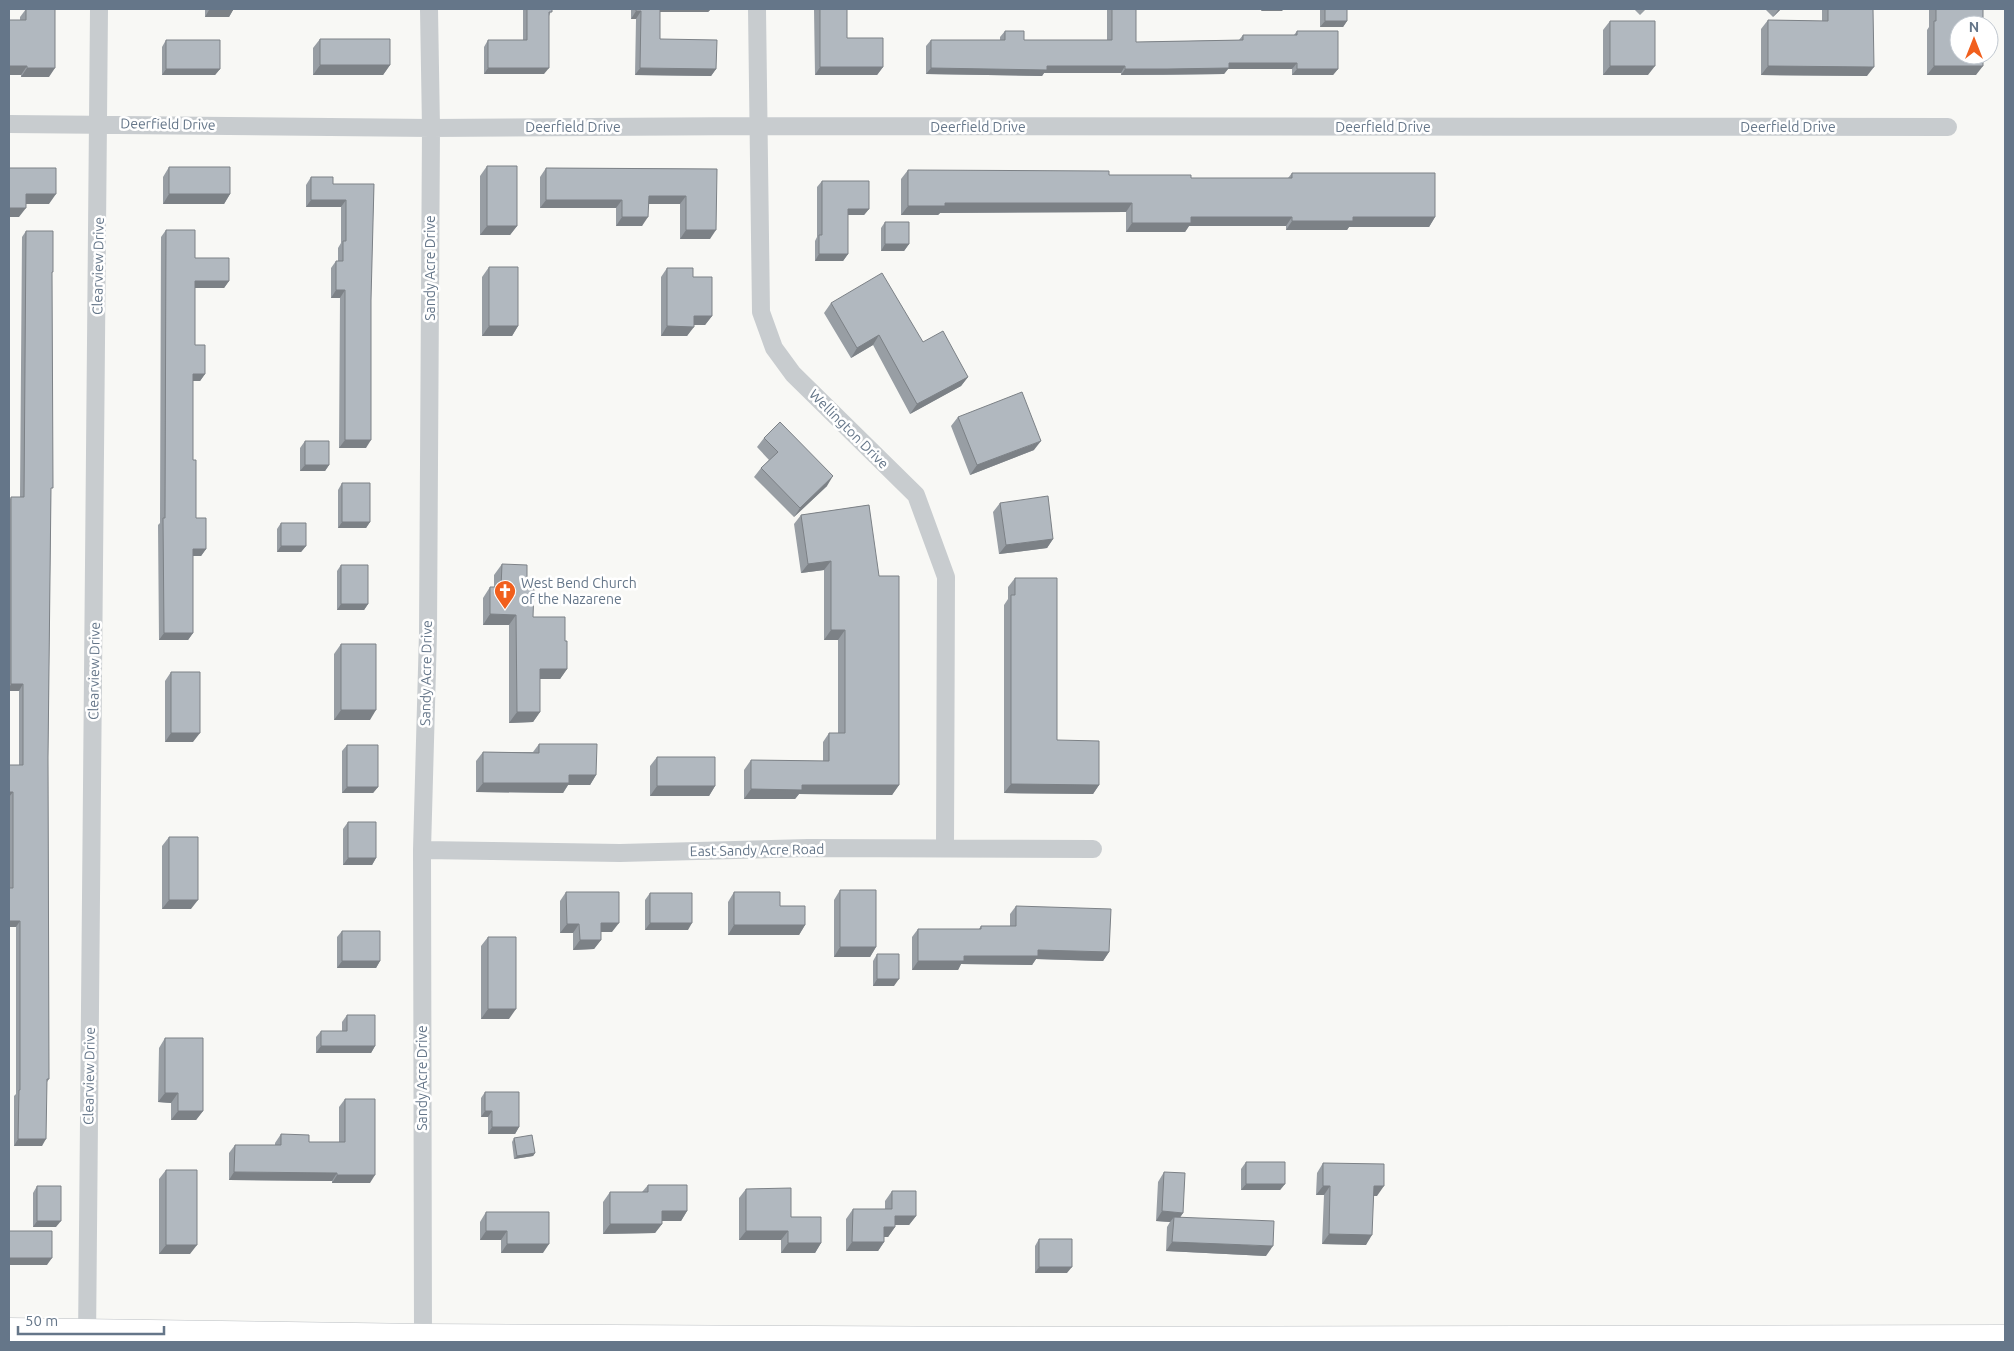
<svg xmlns="http://www.w3.org/2000/svg" width="2014" height="1351" font-family="Ubuntu,sans-serif">
	<style>
		.lines { fill: none; stroke-linecap: round; stroke-linejoin: round }
		.primary-casing { stroke: #bbbfc3; stroke-width: 29 }
		.minor { stroke: #c8cccf; stroke-width: 18 }
		.primary { stroke: #fff; stroke-width: 28 }
		.wall { fill: #989ea4 }
		.shaded-wall { fill: #7c8186 }
		.building { fill: #b1b8bf; stroke: #7c8186 }
		.labels { text-anchor: middle; dominant-baseline: central; stroke-width: 5; stroke-linejoin: round; paint-order: stroke }
		.street-label { font-size: 14px; fill: #657689; stroke: #fff }
		.poi-label { font-size: 14px; fill: #657689; stroke: #fff; text-anchor: start }
	</style>
	<rect width="100%" height="100%" fill="#f8f8f5"/>
	<g class="lines">
		<g class="primary-casing">
			<path id="primary" d="M9 1332 423 1338 1020 1341 2005 1339"/>
		</g>
		<path class="minor" d="M757 9 761 312 774 348 793 374 916 495 946 577 945 848
			M9 124 431 128 757 126 1948 127
			M422 850 620 853 808 848 1093 849
			M423 1338 422 850 428 633 431 128 429 9
			M87 1342 99 9"/>
		<use href="#primary" class="primary"/>
	</g>
	<path class="wall" d="M26 9 49 77H21V75H9V20H20V17Z
		M205 9H233V10L229 17H205Z
		M523 9H552L549 16 544 74H484V47L488 40H523Z
		M631 9H711L708 12H660V39L716 69 711 76 635 75 636 19H631Z
		M814 9H847V38L883 67 877 75H815Z
		M1107 9H1136V42L1239 40 1243 35H1294L1297 31 1338 69 1333 75H1292V69H1228L1224 74 1163 75H1121V73H1044L1042 76 926 74V46L931 40H1000V37L1005 31 1024 40H1107Z
		M1320 9H1347V21L1343 27H1320Z
		M1634 9H1646L1640 15Z
		M1765 9H1781L1773 17Z
		M1822 9H1873L1867 76 1761 75V29L1768 20 1822 21Z
		M1929 9H1983L1976 75H1927V30L1929 27Z
		M1610 21 1648 75H1603V30Z
		M320 39 390 65 383 75H313V48Z
		M166 40 220 69 215 75H162V47Z
		M487 166 517 226 510 235H480V176Z
		M169 167 230 194 224 204H163V177Z
		M546 168 717 169 710 239H680V204H648L642 226H616V208H540V177Z
		M908 170 1191 178H1288L1292 173 1435 217 1429 227H1349L1347 230H1286V226H1189L1185 232H1126V212L940 213 938 215H901V179Z
		M311 177 333 184H374L366 448H339L340 298H331V268L336 261H338V248L341 243V207H306V185Z
		M822 181 869 209 864 215H848V254L843 261H815V241L817 237V187Z
		M885 222 909 244 904 251H881V228Z
		M166 230 195 258 229 281 224 288H195V345L205 374 200 381H193V460L196 518 206 549 201 556H193V633L188 640H159L158 525 160 523 161 237Z
		M26 231 52 275 51 490 48 757 49 1079 47 1082 42 1146H14V1096L16 1094V927H9V765H19V691H9V501L11 497H20L22 237Z
		M489 267 518 326 512 336H482V277Z
		M667 268 693 277 712 316 705 325H694L687 336H661V277Z
		M831 303 923 342 968 377 961 386 910 414 873 345 851 358 824 313Z
		M958 417 1034 450 970 475 951 426Z
		M764 438 827 486 794 517 754 477 761 468 769 460 757 447Z
		M305 441 329 465 325 471H300V448Z
		M342 483 370 522 366 528H338V490Z
		M1000 503 1053 539 1047 548 999 554 993 512Z
		M869 505 899 785 892 795 799 794 795 799H744V770L751 760 823 761V742L829 733H838V640H824V570L801 573 794 524 801 515Z
		M281 523 306 546 301 552H277V529Z
		M502 564 527 588 533 617 565 641 567 669 560 679H540V712L533 722 509 723V625H483V598L490 587H494V575Z
		M341 565 368 604 364 610H337V571Z
		M1015 578 1057 740 1099 785 1093 794 1004 793V605L1008 599V587Z
		M341 644 370 720H334V654Z
		M171 672 193 742H165V681Z
		M539 744 596 775 590 785H568L563 793 476 792V761L483 752H533Z
		M347 745 378 787 373 793H342V751Z
		M657 757 715 786 709 796H650V766Z
		M348 822 376 858 372 865H343V829Z
		M169 837 191 909H162V846Z
		M840 890 876 947 870 957H834V900Z
		M566 892 612 932H601V940L594 949 573 950V933H560V901Z
		M734 892 780 906 805 925 799 935H728V902Z
		M650 893 688 930H645V900Z
		M1016 906 1109 952 1103 961 1036 959 1032 965 961 964 958 970H912V937L918 929H979L981 926H1010V914Z
		M342 931 380 961 376 968H337V937Z
		M488 937 509 1019H481V946Z
		M877 954 894 986H873V961Z
		M347 1015 375 1046 371 1053H316V1037L321 1031H342V1022Z
		M165 1038 203 1111 196 1120H171V1103L158 1102 159 1048Z
		M485 1092 519 1127 515 1134H488V1117H481V1098Z
		M345 1099 370 1183H332V1181L229 1180V1153L235 1145H275V1143L281 1134 309 1142H339V1107Z
		M514 1138 535 1153 533 1156 514 1159 512 1142Z
		M1246 1162 1285 1184 1280 1190H1241V1169Z
		M1323 1163 1377 1196H1373L1366 1245 1322 1244 1324 1195H1316L1317 1173Z
		M166 1170 190 1254H159V1179Z
		M1164 1172 1183 1213 1180 1217 1266 1256 1166 1251 1167 1227 1170 1222 1156 1221 1158 1182Z
		M648 1185 687 1211 681 1221H662V1224L655 1233 603 1234V1202L610 1192H642Z
		M37 1186 56 1227H33V1193Z
		M746 1189 791 1217 821 1243 815 1253H781V1240H739V1198Z
		M892 1191 916 1216 909 1225H895V1227L888 1237H884V1242L878 1251H846V1219L853 1209H885V1201Z
		M486 1212 543 1253H501V1240H480V1222Z
		M1039 1239 1067 1273H1035V1246Z"/>
	<path class="shaded-wall" d="M357 9H384L383 10H356Z
		M658 9H711L708 12H655Z
		M1262 9H1284L1282 11H1261Z
		M1779 9H1781L1773 17Z
		M209 10H233L229 17H205Z
		M636 11H641L636 19H631Z
		M1325 21H1347L1343 27H1320Z
		M1229 63H1297L1292 69H1228L1224 74 1121 75 1125 69Z
		M320 65H390L383 75H313Z
		M9 66H27L21 75H9Z
		M1047 66H1125L1121 73H1044L1042 76 926 74 931 68Z
		M1610 66H1655L1648 75H1603Z
		M1768 66 1874 67 1867 76 1761 75Z
		M1934 66H1983L1976 75H1927Z
		M820 67H883L877 75H815Z
		M27 68H55L49 77H21Z
		M488 68H549L544 74H484Z
		M640 68 716 69 711 76 635 75Z
		M166 69H220L215 75H162Z
		M1297 69H1338L1333 75H1292Z
		M26 194H56L49 204H19Z
		M169 194H230L224 204H163Z
		M649 196H686L680 204H643Z
		M311 200H346L341 207H306Z
		M546 200H622L616 208H540Z
		M945 203H1132L1126 212 940 213 938 215H901L908 206Z
		M9 208H26L19 217H9Z
		M848 209H869L864 215H843Z
		M622 217H648L642 226H616Z
		M1191 217H1292L1286 226H1189L1185 232H1126L1132 223Z
		M1353 217H1435L1429 227H1349L1347 230H1286L1292 221Z
		M487 226H517L510 235H480Z
		M686 230H716L710 239H680Z
		M885 244H909L904 251H881Z
		M819 254H848L843 261H815Z
		M195 281H229L224 288H190Z
		M336 290H345L340 298H331Z
		M694 316H712L705 325H687Z
		M489 326H518L512 336H482Z
		M667 326 694 327 687 336H661Z
		M879 335 873 345 851 358 857 348Z
		M193 374H205L200 381H188Z
		M968 377 961 386 910 414 917 404Z
		M345 440H371L366 448H339Z
		M1041 441 1034 450 970 475 977 465Z
		M305 465H329L325 471H300Z
		M833 476 827 486 794 517 800 508Z
		M342 522H370L366 528H338Z
		M1053 539 1047 548 999 554 1006 545Z
		M281 546H306L301 552H277Z
		M193 549H206L201 556H188Z
		M831 561 824 570 801 573 808 564Z
		M341 604H368L364 610H337Z
		M490 614 516 615 509 625H483Z
		M831 630H845L838 640H824Z
		M164 633H193L188 640H159Z
		M540 669H567L560 679H533Z
		M11 684H23L19 691H9V688Z
		M341 710H376L370 720H334Z
		M517 712H540L533 722 509 723Z
		M171 733H200L193 742H165Z
		M569 775H596L590 785H568L563 793 476 792 483 783Z
		M1011 784 1099 785 1093 794 1004 793Z
		M802 785H899L892 795 799 794 795 799H744L751 789Z
		M657 786H715L709 796H650Z
		M347 787H378L373 793H342Z
		M9 793V792H13L9 797Z
		M348 858H376L372 865H343Z
		M169 900H198L191 909H162Z
		M9 921H20L16 927H9Z
		M601 923H619L612 932H594Z
		M650 923H692L688 930H645Z
		M567 924H579L573 933H560Z
		M734 925H805L799 935H728Z
		M580 940H601L594 949 573 950Z
		M840 947H876L870 957H834Z
		M1038 950 1109 952 1103 961 1036 959 1032 965 961 964 958 970H912L918 961 964 956Z
		M342 961H380L376 968H337Z
		M877 979H899L894 986H873Z
		M488 1009H516L509 1019H481Z
		M321 1046H375L371 1053H316Z
		M165 1093H178L171 1103 158 1102Z
		M178 1111H203L196 1120H171Z
		M485 1111H492L488 1117H481Z
		M492 1127H519L515 1134H488Z
		M18 1139H46L42 1146H14Z
		M535 1153 533 1156 514 1159 517 1156Z
		M234 1172 337 1173 332 1181 229 1180Z
		M337 1175H375L370 1183H332Z
		M1246 1184H1285L1280 1190H1241Z
		M1323 1186H1330L1324 1195H1316Z
		M1374 1186H1384L1377 1196H1367Z
		M662 1211H687L681 1221H655Z
		M1162 1211 1183 1213 1177 1222 1174 1217 1170 1222 1156 1221Z
		M895 1216H916L909 1225H888Z
		M37 1221H61L56 1227H33Z
		M610 1224H662L655 1233 603 1234Z
		M884 1227H895L888 1237H878Z
		M486 1231H507L501 1240H480Z
		M746 1231H788L781 1240H739Z
		M1329 1234 1372 1235 1366 1245 1322 1244Z
		M852 1242H884L878 1251H846Z
		M1172 1242 1273 1246 1266 1256 1166 1251Z
		M788 1243H821L815 1253H781Z
		M507 1244H549L543 1253H501Z
		M166 1245H197L190 1254H159Z
		M9 1258H52L47 1265H9Z
		M1039 1267H1072L1067 1273H1035Z"/>
	<path class="building" d="M26 9H55V68H27V66H9V20H26Z
		M209 9H233V10H209Z
		M527 9H552V12H549V68H488V40H527Z
		M636 9H660V39L717 40 716 69 640 68 641 11H636Z
		M820 9H847V38H883V67H820Z
		M1112 9H1136V42L1243 40V35H1297V31H1338V69H1297V63H1229V68L1168 69H1125V66H1047V70L931 68V40H1005V31H1024V40H1112Z
		M1325 9H1347V21H1325Z
		M1828 9H1873L1874 67 1768 66V20L1828 21Z
		M1936 9H1983V25H1959V55H1983V66H1934V21H1936Z
		M1610 21H1655V66H1610Z
		M320 39H390V65H320Z
		M166 40H220V69H166Z
		M487 166H517V226H487Z
		M169 167H230V194H169Z
		M9 168H56V194H26V208H9Z
		M546 168 717 169 716 230H686V196H649L648 217H622V200H546Z
		M908 170 1109 171V175H1191V178H1292V173H1435V217H1353V221H1292V217H1191V223H1132V203H945V206H908Z
		M311 177H333V184H374L371 300V440H345V290H336V261H343V241H346V200H311Z
		M822 181H869V209H848V254H819V235H822Z
		M885 222H909V244H885Z
		M166 230H195V258H229V281H195V345H205V374H193V460H196V518H206V549H193V633H164L163 518H165Z
		M26 231H53V272H52L53 488H51L48 757 49 1079H47L46 1139H18L19 1090H20V921H9V888H13V792H9V765H23V684H11V497H24Z
		M489 267H518V326H489Z
		M667 268H693V277H712V316H694V327L667 326Z
		M882 273 923 342 943 331 968 377 917 404 879 335 857 348 831 303Z
		M1022 392 1041 441 977 465 958 417Z
		M780 422 833 476 800 508 761 468 778 452 764 438Z
		M305 441H329V465H305Z
		M342 483H370V522H342Z
		M1048 496 1053 539 1006 545 1000 503Z
		M869 505 879 576H899V785H802V790L751 789V760L829 761V733H845V630H831V561L808 564 801 515Z
		M281 523H306V546H281Z
		M502 564 527 565V588H534L533 617H565V641H567V669H540V712H517L516 615 490 614V587H501Z
		M341 565H368V604H341Z
		M1015 578H1057V740L1099 741V785L1011 784V595H1015Z
		M341 644H376V710H341Z
		M171 672H200V733H171Z
		M539 744H597L596 775H569V783H483V752L539 753Z
		M347 745H378V787H347Z
		M657 757H715V786H657Z
		M348 822H376V858H348Z
		M169 837H198V900H169Z
		M840 890H876V947H840Z
		M566 892H619V923H601V940H580L579 924H567Z
		M734 892H780V906H805V925H734Z
		M650 893H692V923H650Z
		M1016 906 1111 909 1109 952 1038 950V956H964V961H918V929H981V926H1016Z
		M342 931H380V961H342Z
		M488 937H516V1009H488Z
		M877 954H899V979H877Z
		M347 1015H375V1046H321V1031H347Z
		M165 1038H203V1111H178V1093H165Z
		M485 1092H519V1127H492V1111H485Z
		M345 1099H375V1175H337V1173L234 1172 235 1145H281V1134L309 1135V1142H345Z
		M532 1135 535 1153 517 1156 514 1138Z
		M1246 1162H1285V1184H1246Z
		M1323 1163 1384 1164V1186H1374L1372 1235 1329 1234 1330 1186H1323Z
		M166 1170H197V1245H166Z
		M1164 1172 1185 1173 1183 1213 1162 1211Z
		M648 1185H687V1211H662V1224H610V1192H648Z
		M37 1186H61V1221H37Z
		M791 1188V1217H821V1243H788V1231H746V1189Z
		M892 1191H916V1216H895V1227H884V1242H852L853 1209H892Z
		M486 1212H549V1244H507V1231H486Z
		M1174 1217 1274 1221 1273 1246 1172 1242Z
		M9 1231H52V1258H9Z
		M1039 1239H1072V1267H1039Z"/>
	<defs>
		<g id="church-pin" transform="scale(1.125)"><path d="M0 17L-7.5 6A9.5 9.5 0 1 1 7.5 6Z" fill="#f15f1d" stroke="#fff"/><path d="M-1.2-6h2.4v3.5h3.3v2.4h-3.3V6h-2.4V-.1h-3.3v-2.4h3.3Z" fill="#fff"/></g>
	</defs>
	<g fill-rule="evenodd">
		<use href="#church-pin" x="505" y="591"/>
	</g>
	<g class="labels">
		<g class="street-label">
			<text transform="translate(168 124) rotate(1)">Deerfield Drive</text>
			<text x="573" y="127">Deerfield Drive</text>
			<text x="978" y="127">Deerfield Drive</text>
			<text x="1383" y="127">Deerfield Drive</text>
			<text x="1788" y="127">Deerfield Drive</text>
			<text transform="translate(98 266) rotate(-89)">Clearview Drive</text>
			<text transform="translate(430 268) rotate(-90)">Sandy Acre Drive</text>
			<text transform="translate(849 429) rotate(45)">Wellington Drive</text>
			<text transform="translate(94 671) rotate(-89)">Clearview Drive</text>
			<text transform="translate(426 673) rotate(-89)">Sandy Acre Drive</text>
			<text transform="translate(757 850) rotate(-1)">East Sandy Acre Road</text>
			<text transform="translate(89 1076) rotate(-89)">Clearview Drive</text>
			<text transform="translate(422 1078) rotate(-90)">Sandy Acre Drive</text>
		</g>
		<g class="poi-label">
			<text x="521" y="583">West Bend Church<tspan x="521" dy="16">of the Nazarene</tspan></text>
		</g>
	</g>
	<rect width="2014" height="1351" fill="none" stroke="#657689" stroke-width="20"/>
	<g transform="translate(1974 40)"><circle r="24" fill="#ffffff" stroke="#c1c8d0"/>
	<path d="M0-4L9 19L0 12L-9 19Z" fill="#f15f1d"/>
	<text y="-8" font-size="14" font-weight="bold" text-anchor="middle" fill="#657689">N</text>
	</g>
	<path d="M18 1326v8h146v-8" fill="none" stroke="#657689" stroke-width="2.5"/>
	<text x="25" y="1326" font-size="15" fill="#657689" stroke="#ffffff" stroke-width="4" paint-order="stroke">50 m</text>
</svg>
